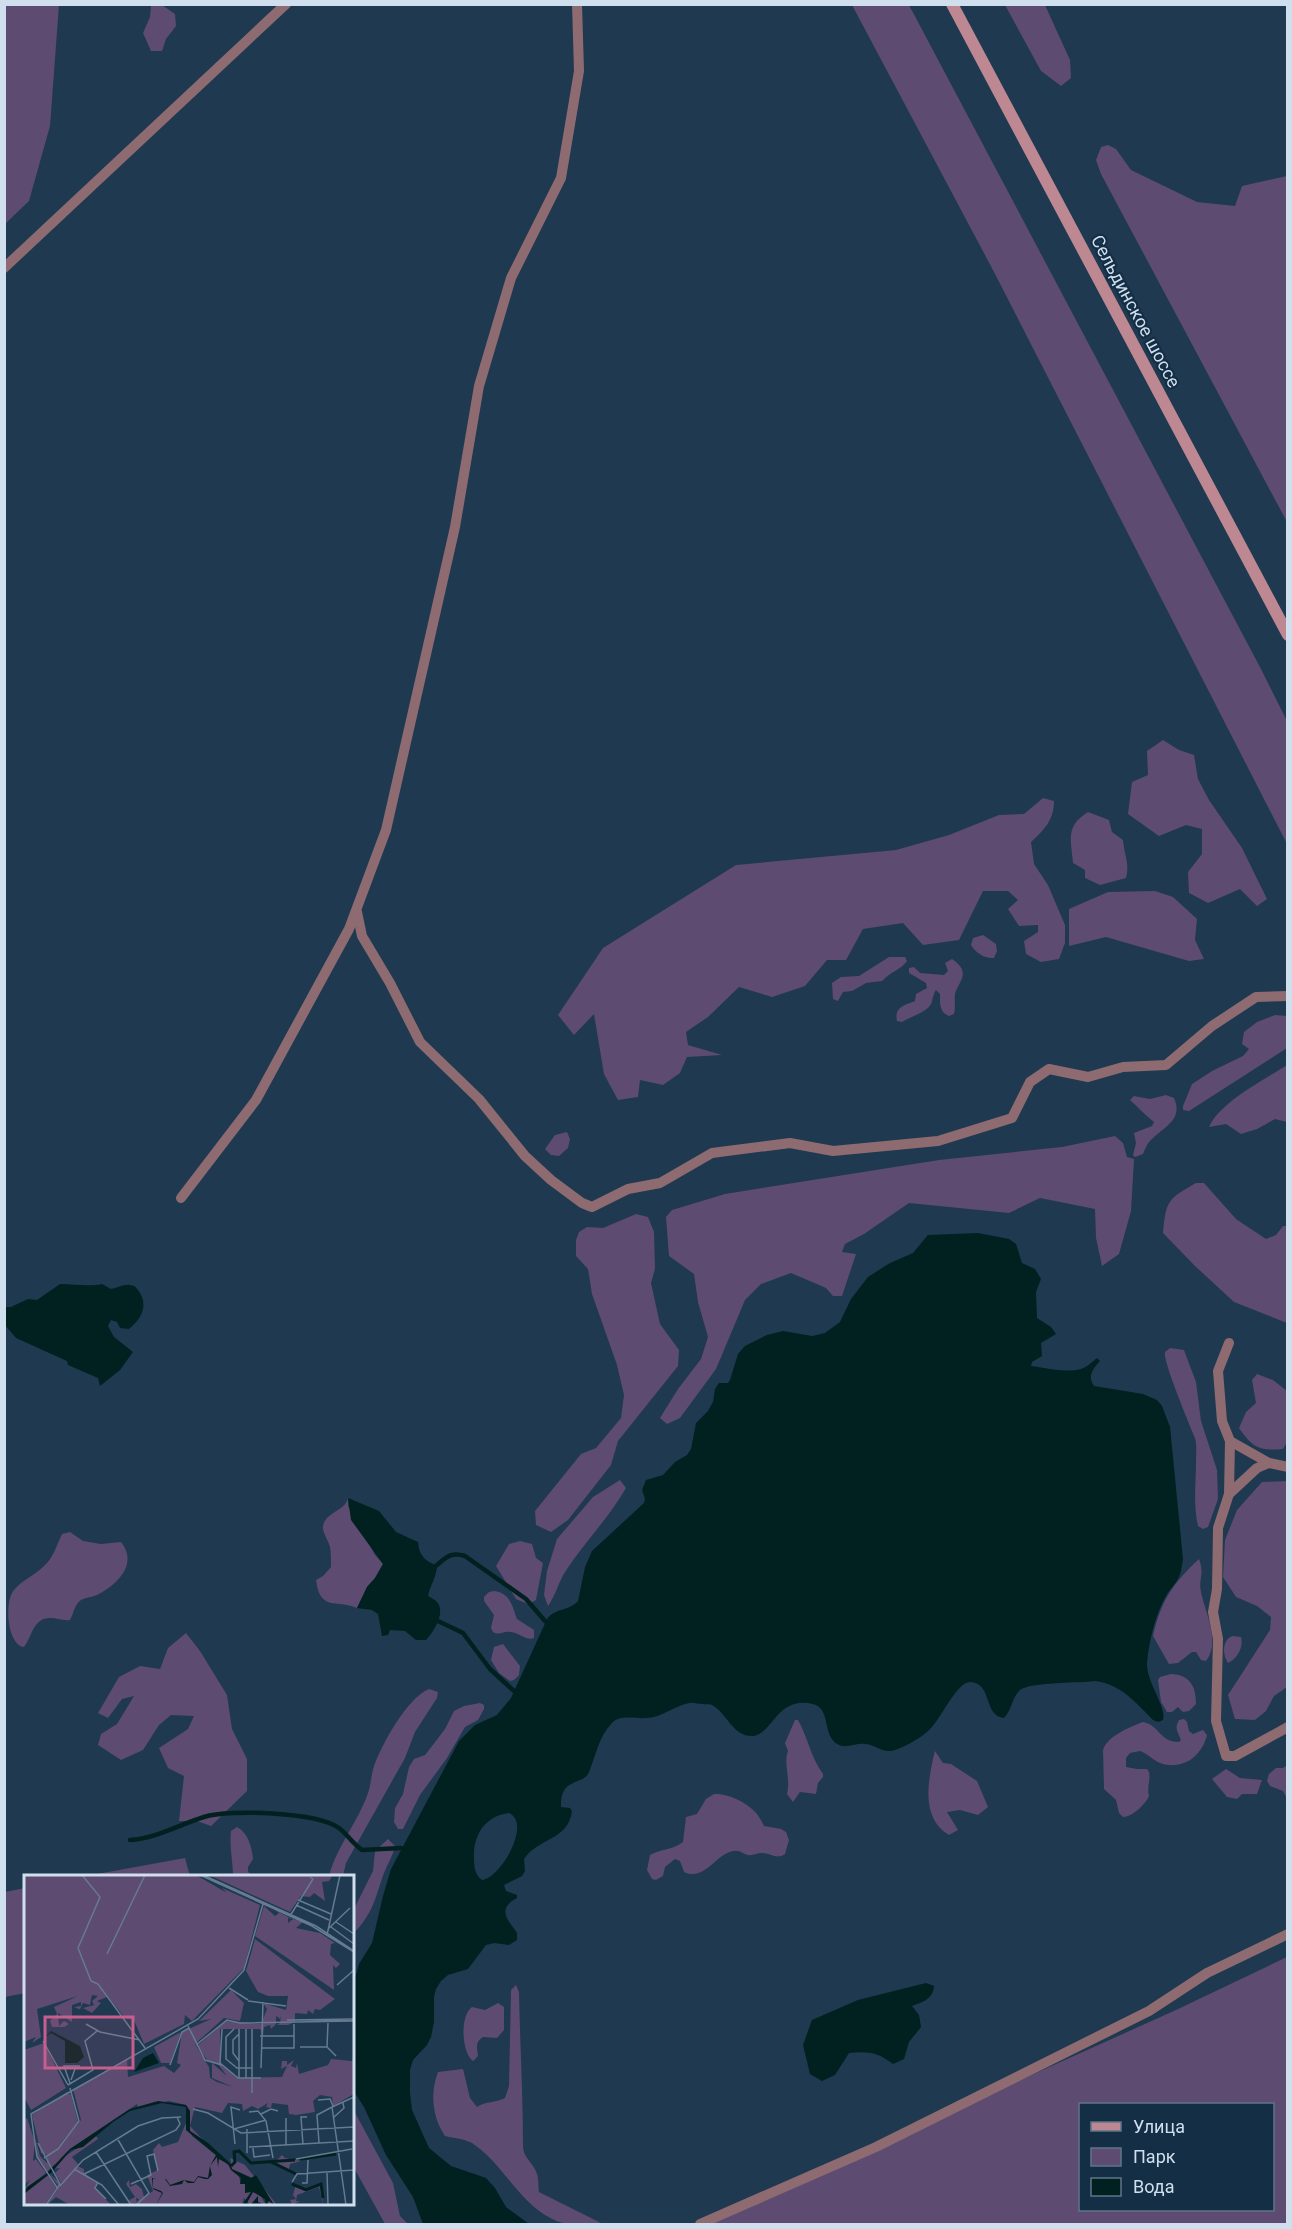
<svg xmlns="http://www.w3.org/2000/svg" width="1292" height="2229" font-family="Roboto,sans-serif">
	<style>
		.green { fill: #5e4b71; fill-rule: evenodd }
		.water { fill: #00211f; fill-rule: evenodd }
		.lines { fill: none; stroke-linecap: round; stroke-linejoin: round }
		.stream { stroke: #00211f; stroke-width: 4.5 }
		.minor { stroke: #8d6b71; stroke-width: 10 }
		.secondary { stroke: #be8892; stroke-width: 12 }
		.labels { text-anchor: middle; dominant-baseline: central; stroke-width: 4.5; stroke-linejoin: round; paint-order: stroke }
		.street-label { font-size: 18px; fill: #d0dfee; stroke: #142f45 }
		.inset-river { fill: none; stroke: #00211f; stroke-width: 3 }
		.inset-road { fill: none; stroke: #657b8f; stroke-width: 1.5 }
		.view { fill: #c75e8e; fill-opacity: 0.15; stroke: #c75e8e; stroke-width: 3 }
		.inset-edge { fill: none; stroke: #d0dfee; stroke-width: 3 }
	</style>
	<rect width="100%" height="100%" fill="#1e3950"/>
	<path class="green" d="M5 4 59 5 50 126 29 201 5 224Z
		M151 5H162L175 14 176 26 166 39 162 51H151L143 33 150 17Z
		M852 5H909L1261 669 1287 721V844L994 272Z
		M1005 5H1045L1070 60 1071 78 1061 86 1041 71Z
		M1108 145 1116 149 1131 170 1197 202 1235 206 1242 186 1287 176V522L1101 174 1096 160 1101 147Z
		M1163 740 1179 750 1194 755 1198 779 1209 800 1242 848 1267 899 1257 906 1240 889 1208 903 1189 893 1188 872 1202 854V829L1186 825 1159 836 1128 814 1132 782 1148 775 1147 751Z
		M1043 798 1054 801C1054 820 1044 830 1031 842L1034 864 1048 885 1065 925V943L1059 959 1041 962 1026 954 1024 941 1038 932V925L1019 926 1008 909 1018 900 1008 891H983L959 940 923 945 903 923 863 929 846 960H827L805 986 772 997 739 987 708 1017 686 1032 688 1045 722 1055 687 1057 680 1073 663 1085 640 1080 638 1097 618 1100 604 1074 594 1014 574 1035 558 1015 603 948 736 865 896 850 949 835 999 815 1024 814Z
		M1088 812 1109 820 1112 832 1123 840C1124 854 1130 864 1126 878L1100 885 1085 878V870L1073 863C1071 840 1065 826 1088 812Z
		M1155 891 1173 897 1197 919 1195 940 1204 959 1189 961 1106 937 1069 946V909L1108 892Z
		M983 935 996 944 997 951 994 958C985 959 976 953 971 945L973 938Z
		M889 957H905L907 961C902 969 890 972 882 981L866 983 852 991 843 992 838 1001 833 999 832 983 841 977 859 976Z
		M952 959C972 973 959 980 955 994 954 1000 956 1007 954 1014L949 1016C939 1012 940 1003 940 994L936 990C933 994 933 1000 931 1004 927 1012 910 1017 902 1022L897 1021C894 1007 905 1005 915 1001L916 994 927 988 926 983 909 973V968L914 967 920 973 944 975 948 971 945 963Z
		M1275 1015 1287 1016V1048L1189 1111 1183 1110V1106L1192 1084 1212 1071 1243 1056 1249 1049 1242 1044 1244 1032 1257 1022Z
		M1287 1065V1122L1275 1119 1257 1129 1241 1134 1226 1124 1209 1127C1220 1102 1264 1080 1287 1065Z
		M1166 1095 1174 1098C1184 1120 1163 1127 1150 1141 1147 1144 1145 1149 1143 1154L1135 1157 1133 1155 1136 1143 1134 1133 1152 1126 1154 1122C1146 1116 1138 1107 1130 1100L1134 1096 1150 1099Z
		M567 1132 570 1139 568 1148 559 1156 551 1155 545 1149 555 1135Z
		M1115 1136 1123 1143 1127 1157 1134 1159 1131 1211 1119 1254 1102 1266 1096 1238 1095 1209 1040 1198 1009 1213 909 1203 864 1234 845 1244 842 1252 856 1254 842 1296H833L826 1288 791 1273 761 1284 745 1300 716 1369 680 1418 667 1424 660 1418 678 1389 701 1359 708 1337 698 1302 694 1274 669 1256 666 1217 672 1210 725 1194 939 1160 1062 1147Z
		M1196 1183H1204L1236 1219 1266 1239 1276 1235 1283 1226H1287V1323L1234 1302 1195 1266 1163 1233C1166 1200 1168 1199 1196 1183Z
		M636 1214 648 1217 654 1232 655 1269 651 1283 660 1324 679 1350 678 1366 618 1441 611 1465 568 1520 551 1532 536 1525 535 1511 581 1454 596 1448 621 1418 624 1395 617 1365 592 1294 588 1269 576 1256V1240L579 1232 587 1227 603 1228Z
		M1170 1348 1184 1350 1196 1382 1201 1421 1217 1470 1218 1499 1208 1527 1203 1529 1198 1526C1193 1505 1196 1483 1196 1461 1196 1454 1197 1445 1195 1438 1190 1426 1162 1359 1165 1352Z
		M1257 1374 1273 1380 1287 1391V1442L1283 1449C1259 1451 1253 1448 1239 1428L1246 1412 1256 1403 1252 1380Z
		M620 1480 626 1488C608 1519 584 1543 565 1572 558 1583 556 1595 548 1606L544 1595 547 1571 557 1539 593 1497Z
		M1287 1481V1687L1274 1696 1266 1711 1255 1720 1235 1719 1228 1695 1270 1630 1271 1617 1257 1606 1236 1597 1223 1577 1225 1540 1237 1510 1262 1482Z
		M348 1498V1506L375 1555 383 1564 375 1578 367 1587 357 1608C336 1599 320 1612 316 1580L323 1576 331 1567C331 1560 331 1553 330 1547 327 1536 317 1528 328 1517 335 1510 345 1509 348 1498Z
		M70 1532 83 1541 101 1544 121 1542C138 1563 119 1583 99 1594 94 1597 87 1597 81 1600 74 1605 74 1613 70 1620 62 1621 57 1618 50 1618 33 1618 32 1637 24 1647 7 1645 4 1601 14 1590 22 1580 35 1575 44 1566 54 1557 56 1546 62 1534Z
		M520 1541 532 1544 536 1558 543 1563 536 1600 528 1604 516 1599 496 1566 509 1544Z
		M1199 1559C1205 1575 1198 1579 1201 1592 1205 1612 1221 1642 1206 1661L1201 1660 1196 1652H1192L1178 1663 1169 1664 1153 1636C1161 1601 1172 1584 1199 1559Z
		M494 1591C510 1593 512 1605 517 1619L534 1630V1638C526 1641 520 1633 511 1632 503 1631 500 1636 493 1632L491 1628 494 1615 484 1601V1597L489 1592Z
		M186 1633 200 1651 227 1695 232 1729 247 1759V1791L211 1826 197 1821H179L184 1776 168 1768 159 1748 188 1729 194 1716 171 1715 159 1725 143 1750 121 1760 98 1745 101 1734 117 1724 134 1696 122 1699 108 1718 98 1713 119 1677 140 1666 160 1669 168 1648Z
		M1233 1636 1241 1637C1244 1647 1237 1659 1228 1663 1222 1655 1222 1639 1233 1636Z
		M503 1644 520 1666 519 1675 514 1680 510 1681 499 1673 491 1660 494 1647Z
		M1171 1674C1190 1675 1196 1686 1196 1704L1189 1711 1183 1712 1178 1707 1172 1712H1167L1161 1702 1158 1680 1160 1677Z
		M429 1689 438 1692 437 1698 415 1732 405 1758 346 1863 343 1876H329C337 1846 358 1822 368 1793 371 1785 371 1775 374 1766 382 1744 407 1698 429 1689Z
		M480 1703 484 1705V1709L478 1720 465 1727 447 1758 420 1795 403 1829H398L394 1822 395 1808 403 1794 409 1767 414 1759 425 1755 429 1750 445 1729 454 1711 464 1706Z
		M1184 1719 1187 1722 1189 1731 1193 1734 1203 1730 1207 1735C1202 1756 1183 1771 1160 1763 1153 1760 1148 1754 1140 1751L1130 1753 1126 1758V1767L1137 1769H1147C1153 1776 1146 1786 1149 1796 1145 1805 1132 1817 1123 1817L1119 1813 1116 1800 1104 1789 1103 1750C1107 1736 1130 1727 1143 1722 1160 1725 1159 1742 1179 1742L1181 1740C1178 1732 1174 1729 1179 1720Z
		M795 1720H798C808 1738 811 1758 823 1774V1777L818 1783 816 1794 800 1792 793 1802 787 1794C791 1777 783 1764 788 1751L785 1743Z
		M935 1751 943 1763 951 1764 977 1781 988 1807 978 1815 960 1810 947 1812 958 1830 949 1835C920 1818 928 1779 935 1751Z
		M1287 1765V1799L1283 1791 1270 1786 1267 1781 1269 1774 1276 1768H1283Z
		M1226 1769 1240 1778 1262 1780 1257 1794H1242L1237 1799 1227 1797 1212 1779Z
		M714 1794C728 1793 748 1803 757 1814 760 1818 762 1822 764 1826L781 1829 786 1832 789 1840 785 1854C776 1860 771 1853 762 1853 757 1853 753 1856 748 1855 743 1854 740 1850 734 1851 716 1853 705 1882 684 1872L680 1861 675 1859 665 1867 663 1876 656 1880 652 1879 647 1870 650 1855C661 1849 673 1850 683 1842L686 1817 697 1814 706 1799Z
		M237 1827C248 1833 252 1847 253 1859L248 1867V1872L254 1876H233C233 1861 229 1846 231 1831Z
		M388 1839 395 1846C393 1856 388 1863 384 1873 375 1898 374 1912 354 1933L353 1932V1911L373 1871 375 1851Z
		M185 1858 190 1876H86Z
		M25 1888V1993L5 1997V1892Z
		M1287 1957V2224H700L1176 2010ZM1080 2104H1272V2210H1080Z
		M516 1985 519 1992C520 2043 523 2095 523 2146 523 2158 534 2163 537 2174 539 2179 538 2187 539 2192L603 2224C592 2225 577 2227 566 2224 522 2213 507 2166 472 2143 465 2139 453 2138 445 2136 432 2117 430 2093 438 2072L463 2069 470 2098 477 2107C486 2101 495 2103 505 2098L509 2086 511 1990Z
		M498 2003 504 2007V2030L497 2038 483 2037C475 2042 477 2048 478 2056L473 2061C461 2052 460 2015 472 2007L485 2010Z
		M352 2107 393 2183 400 2216 408 2224H385L353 2166Z"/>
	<path class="water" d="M978 1233 1009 1239 1016 1244 1022 1263 1035 1269 1041 1279 1036 1292 1037 1318 1051 1327 1056 1334 1041 1343 1042 1356 1032 1362 1031 1366C1046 1368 1065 1373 1081 1369 1087 1367 1092 1362 1097 1358L1100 1361C1093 1369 1087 1376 1094 1386L1143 1394 1157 1400 1162 1406 1170 1427 1183 1559C1182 1565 1181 1572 1179 1577 1176 1584 1169 1590 1166 1596 1155 1615 1149 1642 1147 1663 1146 1682 1167 1707 1163 1720L1158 1722 1153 1720C1136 1703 1121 1684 1095 1681 1080 1683 1030 1682 1020 1690 1012 1697 1012 1710 1004 1718 983 1716 993 1683 970 1682 956 1682 940 1722 927 1732 919 1739 901 1749 891 1751 881 1752 873 1744 865 1744 858 1743 849 1747 842 1746 820 1740 833 1709 813 1704 777 1695 772 1735 753 1736 734 1737 728 1716 715 1707 711 1703 707 1705 702 1704 698 1704 694 1702 689 1703 674 1706 663 1717 647 1718 636 1719 620 1714 612 1723 599 1736 596 1755 589 1772 584 1786 560 1776 561 1807L570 1808 572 1811C568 1841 539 1837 524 1859L525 1871 522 1876 504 1885 506 1891 517 1895V1898C496 1909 508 1920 517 1933V1940L509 1945 494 1943 486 1945 468 1969 448 1975 441 1981 436 1989 434 1997V2022L431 2037 427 2045 413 2060 410 2070V2093L412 2110 429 2148 451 2166 486 2178 495 2188 506 2207 529 2224H423L413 2197 386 2155 364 2107 353 2090V1985L359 1964 372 1943 383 1896 391 1869 459 1741 475 1725 497 1715 511 1698 547 1619C555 1608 569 1611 578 1601L585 1567 592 1551 644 1503 645 1499 642 1490 646 1480 663 1475 675 1462 687 1455 691 1449 696 1423 708 1411 713 1402 715 1389 719 1383H728L730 1380 738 1354 745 1346 767 1335 783 1331 812 1336 825 1333 840 1322 851 1299 868 1277 890 1263 913 1253 928 1235ZM509 1813C532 1823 501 1878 482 1880 475 1875 474 1867 474 1858 473 1835 485 1816 509 1813Z
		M60 1284C74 1284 89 1287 102 1284L111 1289C117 1288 124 1284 130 1285 135 1286 135 1286 138 1290 149 1304 142 1319 129 1329L120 1328 117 1322 111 1320 108 1326 114 1337 133 1352 120 1370 100 1386 98 1378 68 1365 67 1361 16 1338 5 1325V1307H11L28 1299 37 1300Z
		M348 1498 379 1511 396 1532 418 1542C419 1555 425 1562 437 1565 437 1577 430 1585 428 1596 431 1598 434 1599 437 1602 446 1612 434 1632 426 1640H416L405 1631 390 1630 388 1635 382 1636 378 1614 372 1610 357 1608 367 1587 375 1578 383 1564 351 1520Z
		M926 1983 934 1986C933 1999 923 2002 912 2006L919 2015 921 2027 909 2042 904 2059 893 2064C878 2052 867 2051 849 2053L835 2075 822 2081 810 2074 803 2045 812 2020 858 2000Z"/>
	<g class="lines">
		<path class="stream" d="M437 1565C447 1556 452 1552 465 1556L526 1599 545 1621
			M438 1621 463 1633 490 1669 514 1691
			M130 1840C157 1838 178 1825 204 1817 230 1809 316 1812 339 1828 347 1834 353 1844 362 1850L401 1848"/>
		<path class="minor" d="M4 268 286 4
			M357 912 362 936 390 983 420 1042 479 1099 525 1156 551 1180 582 1203 592 1207 628 1189 660 1183 712 1153 790 1143 833 1151 938 1141 1012 1118 1030 1082 1049 1069 1088 1077 1123 1067 1166 1065 1212 1026 1256 997 1288 996
			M181 1198 256 1100 349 929 386 830 455 527 479 386 511 278 561 178 579 71 577 4
			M1229 1343 1218 1371 1222 1421 1230 1441 1269 1463 1288 1467
			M1230 1441 1229 1494 1218 1528 1217 1589 1213 1612 1218 1639 1216 1721 1226 1756H1235L1288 1727
			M1229 1494 1257 1468 1269 1463
			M700 2224 876 2147 1149 2011 1207 1973 1288 1934"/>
		<path class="secondary" d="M952 4 1288 635"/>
	</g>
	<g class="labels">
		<g class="street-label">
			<text transform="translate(1136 311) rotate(62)">Сельдинское шоссе</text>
		</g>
	</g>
	<g transform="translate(24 1875)">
		<rect width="330" height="330" fill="#1e3950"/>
		<path d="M0 0H172L203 18 198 13 236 30 220 93 168 146 161 140 160 149 120 169 110 145 101 143 81 118 83 122 73 126 77 128 68 138 59 133 70 130 68 126 74 121 68 120 66 130 59 128 56 134H55L50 132 57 131V127L48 130V147L34 138 35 151 40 146 45 149 40 152H28L26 146 33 139 30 132 54 121 13 134 17 162 8 168 12 162 0 167ZM185 0H309L305 6 298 7 301 26 290 18 286 22 277 21 289 3 266 37ZM240 31 251 41 255 38 251 35 268 44 264 43V48L269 44 279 47 272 53 296 58 311 68 307 69 306 80 316 89 312 93 309 90 310 115 231 61ZM231 64 311 124 296 135 291 134 289 139 284 135 283 139 271 138V147L264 150H253L256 148 257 141 256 144 252 141V149L247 154 246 150 240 152 239 161 236 154H196V188L213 203 258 202 263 191 257 194 258 186H263V190L270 185 267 191 272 193 273 188 275 199 304 190 307 184 328 186 330 179V219L309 231 308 222 296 220 289 226 291 237 272 240 265 239 264 230 248 228 247 233 242 232 244 228 234 234 228 231 219 236 218 229 204 228 198 238 171 232 166 251 179 265 165 255 166 236 162 230 145 226 114 232 113 229 46 274 23 297 13 282 12 265 16 281 23 288V280L17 278 8 240 43 217 47 220 54 247 29 278 57 245 49 214 103 185 104 202 140 191 150 198 157 190 153 188 158 157 187 144 175 146 207 115 220 128 216 146 200 143 171 169 185 192 186 203 193 207 209 212 188 203V188L203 201 194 189 184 186 173 171 202 146 237 149 243 134 239 128 262 135 264 121H244L234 117 222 96ZM157 157 146 188H137L130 172ZM20 168 42 213 7 235 0 222V175ZM3 243 11 267 9 286 12 284 22 298 0 315 6 305 0 310V245ZM162 248 168 261 214 298 217 309 225 303 233 309 227 315 221 308V317H227L224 322 228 317 233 318 236 312 239 317 238 311 253 330H244L243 325 249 328 242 319 235 318 242 330 234 327V321L226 330 220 323 218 330H112L115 324 112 323 113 328 107 329 105 325 111 322 102 309 105 305 106 312 112 309 118 314 120 322 129 316 123 300 134 295 129 275 135 268 138 272 154 267ZM72 261 74 264 48 282 54 289 51 294 53 291 60 294V298L75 308 71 313 87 330H46L32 322 23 330 35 312 25 298 39 311 31 298 36 293 29 294 32 287ZM258 280 261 283 277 286 266 289 265 294 251 287ZM206 283 221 290 233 305 208 294ZM24 300 32 313 21 330H0L1 317ZM272 309 282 315 297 310 299 330 295 312 273 320 272 326H276L268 330 266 325 272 324 269 320Z" fill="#5e4b71"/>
		<path d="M27 156 56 171 60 182 53 188H41V166L27 158 20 163ZM129 178 135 188 110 197 119 183ZM134 226 162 230 166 236V256L184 268 206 288 208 294 227 303 232 300 250 330 245 326 242 330 241 324 229 317 223 328 227 330 234 321V327L239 330H218L227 317 221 318V309H216L217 303 207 295 204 289 195 284 194 292 193 282 186 291 188 300 184 304H181L174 302 170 308H164L160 305 158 309 146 311 141 304 129 303V313L137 316 139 318 132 330 138 318 129 314 128 303 142 304 146 310 160 305 170 307 174 301 184 303 186 291 192 280 162 255V232L138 228 106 236 89 247 59 272 47 275 28 297 0 319 3 312 21 300 46 274 106 234Z" fill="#00211f"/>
		<path class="inset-river" d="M276 284 312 279M245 286 272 299M207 291 211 287 210 277 215 276 227 288 271 285M268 309 282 315 297 309 299 323"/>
		<path class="inset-road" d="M58 0 76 22 54 73 67 106 74 109 121 173M176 0 288 51 330 77M179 0 292 51 330 76M274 25 307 39M272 30 305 45M266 41 289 4 286 2M312 47 330 59M307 52 330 69M304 54 326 33M303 60 316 0M83 79 121 0M313 110 330 95M205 113 224 125M224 126 262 131M330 144 263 145H330M304 148 303 172 312 181M62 149 76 157 116 165M164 151 181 185 198 190M198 154 196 188 214 203H237M210 154 202 162V184L213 193H228M236 161H270M19 166 44 210M172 170 203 145 216 148 330 146M276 172H303M237 173H270V149M215 186 209 178V165L215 159M146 190 158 157 165 153M237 193 239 127M215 203V154M222 203V154M47 205 52 191H56M46 208 40 191H52M44 210 69 195 61 166 73 156M228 218V154M294 225 306 224 309 231M169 234 184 238 217 258 330 252M225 237 234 236 242 246 249 283M237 239 247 234 254 236M310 242 320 233 319 228M210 254 242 245M93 263 125 318 112 330M14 268 36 309 22 330M295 268 293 240 308 232M211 269 207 232 216 235M279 270 277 242H283M262 271V243M225 272 330 266M229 273 230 282 246 280M72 277 107 330M223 278V254M20 283 34 274 55 246 46 213M272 284 328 274M50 294 78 310 95 330M303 297 304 330M60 299 152 255 156 249 153 242M74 307 71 313 82 324M268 307 273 299 330 295M278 308H283L284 285M107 309 127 300 123 281 130 279 134 296M36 311 59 285 114 251 138 243 157 242M34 314 13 282 7 239 174 144 220 95 239 29M322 330 308 232 330 222"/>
		<path class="view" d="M21 142H109V193H21Z"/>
		<rect width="330" height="330" class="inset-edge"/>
	</g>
	<rect width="1292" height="2229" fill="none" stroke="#d0dfee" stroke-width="12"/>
	<rect x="1079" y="2103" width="195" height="108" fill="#142f45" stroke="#5f7589" stroke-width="1.5"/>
	<rect x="1091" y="2122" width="30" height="9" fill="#be8892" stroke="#5f7589" stroke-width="1.5"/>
	<text x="1133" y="2133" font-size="18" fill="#d0dfee">Улица</text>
	<rect x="1091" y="2148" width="30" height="18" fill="#5e4b71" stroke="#5f7589" stroke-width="1.5"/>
	<text x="1133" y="2163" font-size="18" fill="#d0dfee">Парк</text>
	<rect x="1091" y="2178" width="30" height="18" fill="#00211f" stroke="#5f7589" stroke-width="1.5"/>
	<text x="1133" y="2193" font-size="18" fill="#d0dfee">Вода</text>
</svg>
